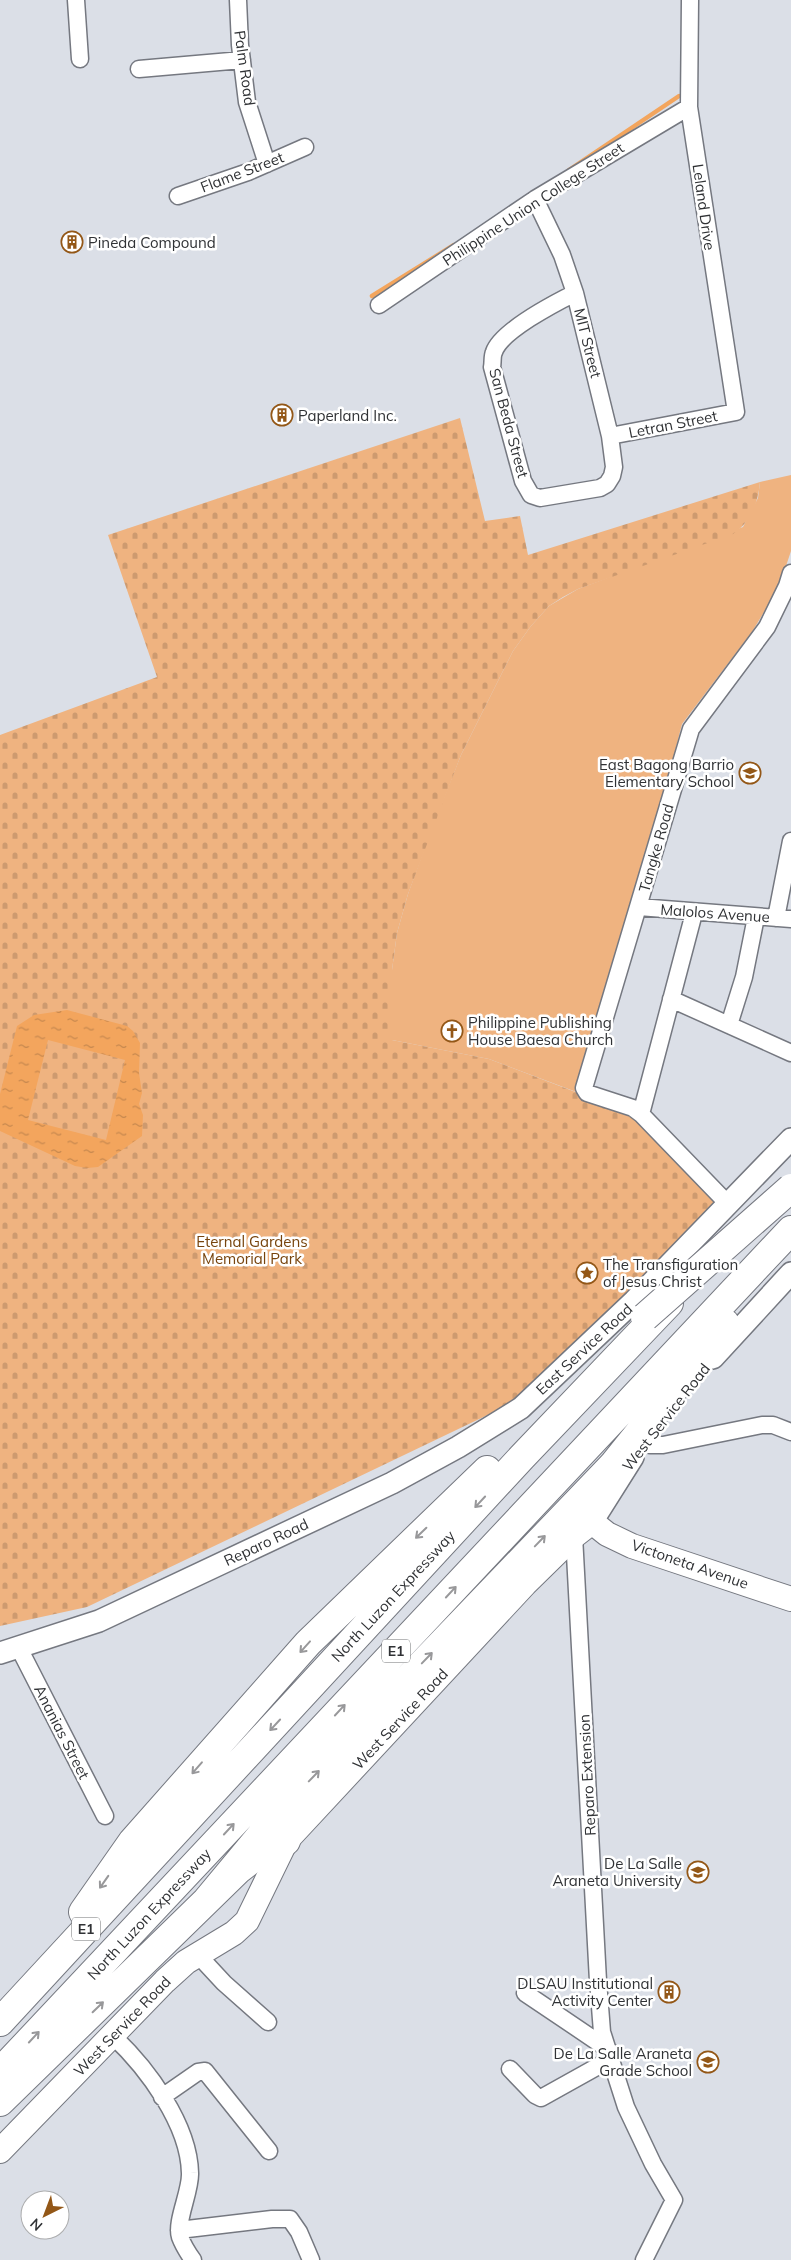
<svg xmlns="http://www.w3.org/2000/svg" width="791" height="2260" font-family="Mulish,sans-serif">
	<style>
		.green { fill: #efb380 }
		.cemetery { fill: url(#cemetery-stones) }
		.water { fill: url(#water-ripples); fill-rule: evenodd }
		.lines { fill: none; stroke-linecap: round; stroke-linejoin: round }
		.stream { stroke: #f3a55d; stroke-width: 4.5 }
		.minor-casing { stroke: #757880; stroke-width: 19 }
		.tertiary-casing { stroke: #757880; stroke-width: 24 }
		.secondary-casing { stroke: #757880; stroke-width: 26 }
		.motorway-casing { stroke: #757880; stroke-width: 30 }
		.minor { stroke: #fff; stroke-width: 16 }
		.tertiary { stroke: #fff; stroke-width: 21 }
		.secondary { stroke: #fff; stroke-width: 24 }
		.motorway { stroke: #fff; stroke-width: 28 }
		.motorway-bridge-casing { stroke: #757880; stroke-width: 30; stroke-linecap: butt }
		.motorway-bridge { stroke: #fff; stroke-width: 28 }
		.oneway { stroke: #98989a }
		.labels { text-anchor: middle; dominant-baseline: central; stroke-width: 5; stroke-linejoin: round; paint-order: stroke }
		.shield { fill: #fff; stroke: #6e7072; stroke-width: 1 }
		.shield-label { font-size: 14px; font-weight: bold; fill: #303235 }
		.street-label { font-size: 15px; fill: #303235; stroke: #fff }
		.poi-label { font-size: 15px; fill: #303235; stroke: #fff; text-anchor: start }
		.park-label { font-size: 15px; fill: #77440d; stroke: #fff }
	</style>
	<defs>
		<pattern id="cemetery-stones" width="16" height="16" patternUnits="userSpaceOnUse" patternTransform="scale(1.25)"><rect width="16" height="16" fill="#efb380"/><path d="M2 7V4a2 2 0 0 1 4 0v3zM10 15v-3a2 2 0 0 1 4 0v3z" fill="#cd9a6f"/></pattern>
		<pattern id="water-ripples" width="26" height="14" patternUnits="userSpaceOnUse" patternTransform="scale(1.25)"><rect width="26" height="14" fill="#f3a55d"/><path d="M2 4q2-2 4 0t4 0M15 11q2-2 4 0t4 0" fill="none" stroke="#c5874e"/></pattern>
	</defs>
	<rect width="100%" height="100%" fill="#dbdfe7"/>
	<path class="green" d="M791 475V551L779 587 752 632 682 724 635 907 579 1093 489 1059 392 1040V970L397 933 408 894 432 828 461 755 513 651 531 626 549 606 578 589 743 527 758 498 760 482Z"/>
	<path class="cemetery" d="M460 418 485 521 520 516 528 555 760 482C758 503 751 522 733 534L578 589 563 597 549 606 531 626 513 651 461 755 408 894 397 933 392 970V1040L489 1059 628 1112 717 1202 521 1399 87 1607 0 1626V735L157 677 108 535Z"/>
	<path class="water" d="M67 1010 127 1026 133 1031 140 1043 139 1073 142 1093 139 1104 143 1115 142 1136 98 1167 87 1168 75 1166 0 1131V1094L17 1026 34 1015ZM48 1040 125 1060 106 1140 28 1120Z"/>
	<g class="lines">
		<path class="stream" d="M569 170 679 96
			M372 296 454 245"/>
		<g class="minor-casing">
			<path id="minor" d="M76 0 80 59
				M238 0 240 45 247 102 267 164
				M139 69 242 60
				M178 196 248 172 305 147
				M535 199 562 255 575 293 610 436 614 467 612 476 607 484 600 488 540 498 531 495 523 481 492 367C493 363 492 356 494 352 501 331 555 303 575 293
				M379 305 535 199 689 107
				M610 436 736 412 689 107 690 0
				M639 907 791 919
				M776 918 791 841
				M671 999 791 1053
				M729 1025 744 977 756 917
				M641 1114 694 913
				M728 1204 641 1114 633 1108 587 1093 584 1088 691 729 767 627 787 586 791 573
				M644 1442 650 1445H663L762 1425H773L791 1432
				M574 1536 598 1981 602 2032 626 2107 653 2164 674 2200 644 2260
				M19 1648 105 1816
				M198 1955 224 1983 268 2022
				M525 1993 608 2049
				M113 2036C147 2068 189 2124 190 2173 191 2191 175 2222 180 2237 183 2245 188 2253 193 2260
				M510 2069 535 2095 541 2098 611 2059
				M162 2097 198 2072 205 2071 269 2151
				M179 2230 272 2219H290L299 2232 311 2260"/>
		</g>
		<g class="tertiary-casing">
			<path id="tertiary" d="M713 1358 791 1273
				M592 1522 633 1457
				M0 1653 99 1621 392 1483 458 1447 521 1408 634 1301 791 1139"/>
		</g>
		<g class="secondary-casing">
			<path id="secondary" d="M0 2151 165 1981 186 1962 234 1933 247 1921 286 1841 525 1584 574 1536 592 1522 607 1534 632 1546 791 1599"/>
		</g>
		<g class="motorway-casing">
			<path id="motorway" d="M207 1900 281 1811 613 1465 696 1362 725 1323
				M83 1912 132 1842 308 1643 487 1470
				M0 2022 522 1457 669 1303
				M0 2072 791 1230
				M0 2102 238 1870 261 1852 286 1841"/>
		</g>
		<use href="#minor" class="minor"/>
		<use href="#tertiary" class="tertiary"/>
		<use href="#secondary" class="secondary"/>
		<use href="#motorway" class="motorway"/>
		<g class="motorway-bridge-casing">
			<path id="motorway-bridge" d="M645 1317 791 1188"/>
		</g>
		<use href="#motorway-bridge" class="motorway-bridge"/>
	</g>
	<defs><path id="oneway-shaft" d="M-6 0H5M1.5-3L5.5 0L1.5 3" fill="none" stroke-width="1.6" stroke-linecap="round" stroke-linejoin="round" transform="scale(1.25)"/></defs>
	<g class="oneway">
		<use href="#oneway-shaft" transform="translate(480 1502) rotate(133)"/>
		<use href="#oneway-shaft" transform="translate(421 1533) rotate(136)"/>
		<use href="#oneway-shaft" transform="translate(540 1541) rotate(-46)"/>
		<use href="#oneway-shaft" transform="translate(451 1592) rotate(-47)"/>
		<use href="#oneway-shaft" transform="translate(305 1647) rotate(132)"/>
		<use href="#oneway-shaft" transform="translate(427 1658) rotate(-46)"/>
		<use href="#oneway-shaft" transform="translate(340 1710) rotate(-47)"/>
		<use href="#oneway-shaft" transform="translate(275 1725) rotate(133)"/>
		<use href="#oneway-shaft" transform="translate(197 1768) rotate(131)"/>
		<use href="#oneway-shaft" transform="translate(314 1776) rotate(-46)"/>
		<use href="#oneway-shaft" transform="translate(229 1829) rotate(-47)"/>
		<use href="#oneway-shaft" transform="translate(104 1882) rotate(125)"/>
		<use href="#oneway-shaft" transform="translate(98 2007) rotate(-44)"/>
		<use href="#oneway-shaft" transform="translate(34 2037) rotate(-47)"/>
	</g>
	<defs>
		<g id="building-ring" transform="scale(1.125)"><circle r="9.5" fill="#fff" stroke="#935717" stroke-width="1.5"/><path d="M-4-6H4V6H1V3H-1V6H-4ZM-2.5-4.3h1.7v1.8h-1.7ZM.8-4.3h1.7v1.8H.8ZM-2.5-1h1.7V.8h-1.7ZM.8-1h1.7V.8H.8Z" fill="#935717"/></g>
		<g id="school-ring" transform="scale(1.125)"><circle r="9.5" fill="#fff" stroke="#935717" stroke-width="1.5"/><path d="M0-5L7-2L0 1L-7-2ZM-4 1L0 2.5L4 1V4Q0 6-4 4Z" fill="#935717"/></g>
		<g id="church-ring" transform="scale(1.125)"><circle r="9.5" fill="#fff" stroke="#935717" stroke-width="1.5"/><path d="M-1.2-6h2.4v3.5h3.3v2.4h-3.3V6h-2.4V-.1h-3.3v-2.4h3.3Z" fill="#935717"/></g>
		<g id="sight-ring" transform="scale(1.125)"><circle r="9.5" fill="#fff" stroke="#935717" stroke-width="1.5"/><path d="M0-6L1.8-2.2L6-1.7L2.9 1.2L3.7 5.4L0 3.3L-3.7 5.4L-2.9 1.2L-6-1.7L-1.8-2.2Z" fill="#935717"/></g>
		<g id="university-ring" transform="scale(1.125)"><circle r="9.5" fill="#fff" stroke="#935717" stroke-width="1.5"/><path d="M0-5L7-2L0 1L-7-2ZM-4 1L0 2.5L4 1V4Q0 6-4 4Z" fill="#935717"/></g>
	</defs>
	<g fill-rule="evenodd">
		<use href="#building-ring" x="72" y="242"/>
		<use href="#building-ring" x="282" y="415"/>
		<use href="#school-ring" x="750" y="773"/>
		<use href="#church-ring" x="452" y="1031"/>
		<use href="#sight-ring" x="587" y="1273"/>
		<use href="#university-ring" x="698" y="1872"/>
		<use href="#building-ring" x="669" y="1992"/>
		<use href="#school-ring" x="708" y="2062"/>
	</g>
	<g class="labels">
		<g class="shield">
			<rect x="382" y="1639.5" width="28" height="23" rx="4"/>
			<rect x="72" y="1917.5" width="28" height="23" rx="4"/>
		</g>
		<g class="shield-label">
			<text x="396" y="1651">E1</text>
			<text x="86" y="1929">E1</text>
		</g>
		<g class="street-label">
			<text transform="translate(245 68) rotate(82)">Palm Road</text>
			<text transform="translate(242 172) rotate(-21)">Flame Street</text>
			<text transform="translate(533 204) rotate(-33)">Philippine Union College Street</text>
			<text transform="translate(704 207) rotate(82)">Leland Drive</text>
			<text transform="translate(588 343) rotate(76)">MIT Street</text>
			<text transform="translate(509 423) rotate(75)">San Beda Street</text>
			<text transform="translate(673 424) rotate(-11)">Letran Street</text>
			<text transform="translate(656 848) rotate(-74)">Tangke Road</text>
			<text transform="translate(715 913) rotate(4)">Malolos Avenue</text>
			<text transform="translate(584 1349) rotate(-43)">East Service Road</text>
			<text transform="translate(666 1417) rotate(-52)">West Service Road</text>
			<text transform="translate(266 1542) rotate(-25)">Reparo Road</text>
			<text transform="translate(690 1564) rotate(19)">Victoneta Avenue</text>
			<text transform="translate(393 1596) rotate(-47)">North Luzon Expressway</text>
			<text transform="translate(400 1719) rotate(-47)">West Service Road</text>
			<text transform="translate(62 1732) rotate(63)">Ananias Street</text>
			<text transform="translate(587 1775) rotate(-93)">Reparo Extension</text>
			<text transform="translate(149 1914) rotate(-47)">North Luzon Expressway</text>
			<text transform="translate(122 2026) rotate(-46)">West Service Road</text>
		</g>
		<g class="poi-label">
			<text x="88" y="242">Pineda Compound</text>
			<text x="298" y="415">Paperland Inc.</text>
			<text x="734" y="764" text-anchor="end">East Bagong Barrio<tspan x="734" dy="17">Elementary School</tspan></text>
			<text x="468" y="1022">Philippine Publishing<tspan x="468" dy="17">House Baesa Church</tspan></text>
			<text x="603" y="1264">The Transfiguration<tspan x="603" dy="17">of Jesus Christ</tspan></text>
			<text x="682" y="1863" text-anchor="end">De La Salle<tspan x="682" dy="17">Araneta University</tspan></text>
			<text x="653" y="1983" text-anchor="end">DLSAU Institutional<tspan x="653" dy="17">Activity Center</tspan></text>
			<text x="692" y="2053" text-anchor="end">De La Salle Araneta<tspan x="692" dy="17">Grade School</tspan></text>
		</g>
		<g class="park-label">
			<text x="252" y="1241">Eternal Gardens<tspan x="252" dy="17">Memorial Park</tspan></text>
		</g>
	</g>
	<g transform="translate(45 2215) rotate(222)"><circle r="24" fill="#ffffff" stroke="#acadae"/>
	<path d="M0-4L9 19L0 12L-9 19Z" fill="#935717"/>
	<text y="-8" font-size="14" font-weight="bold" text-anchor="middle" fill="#303235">N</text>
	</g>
</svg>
